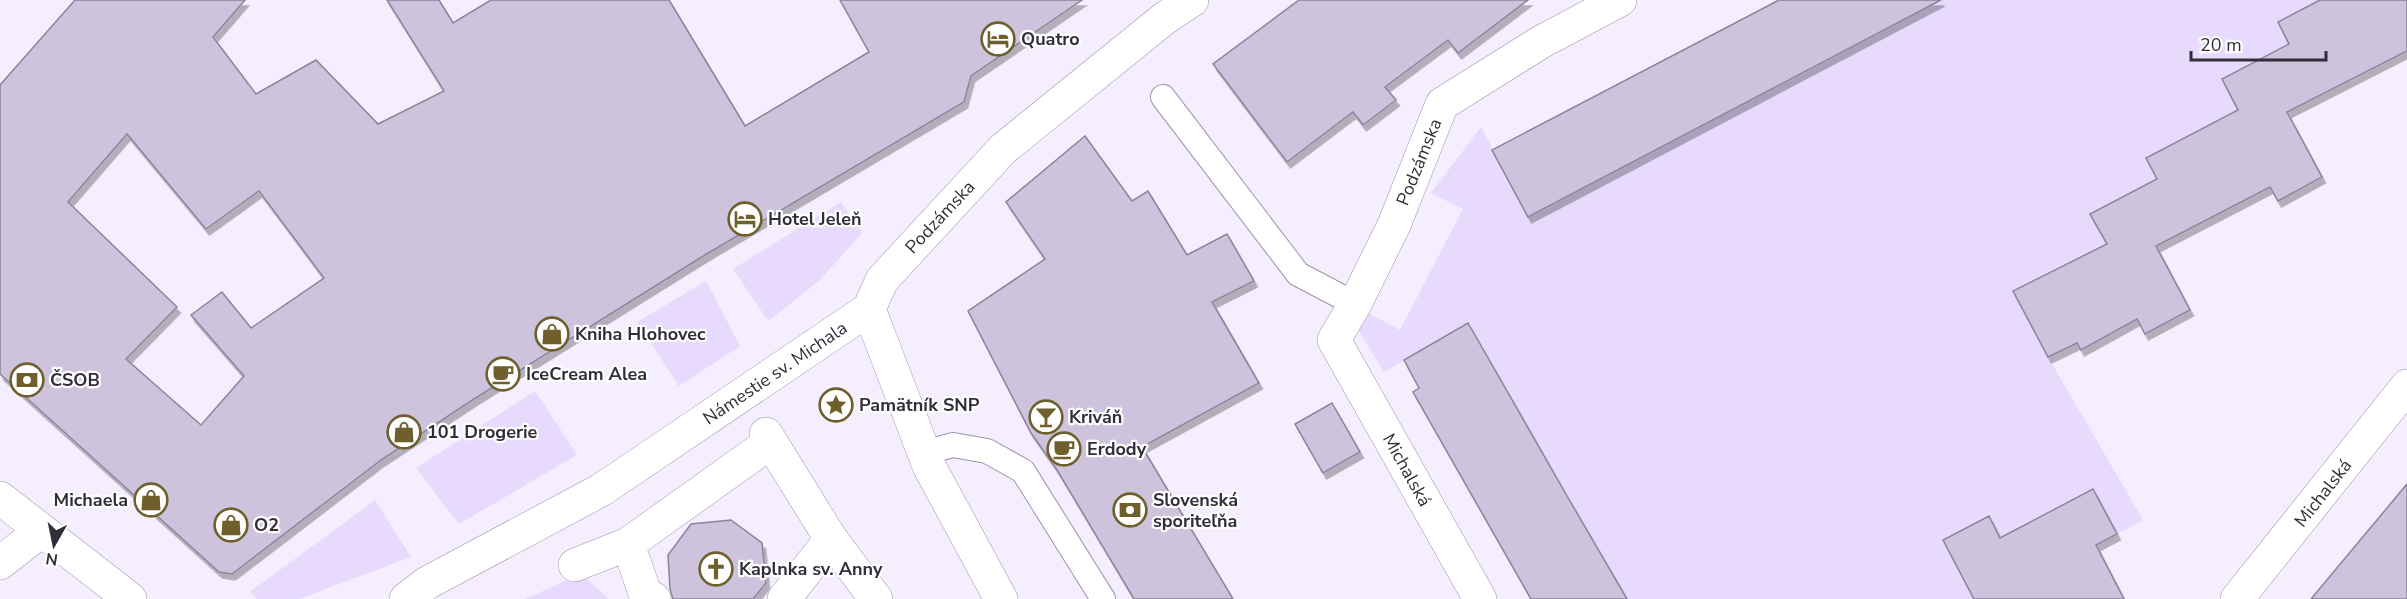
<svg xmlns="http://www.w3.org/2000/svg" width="2407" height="599" font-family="'Nunito Sans',sans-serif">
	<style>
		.green { fill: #e7dafc }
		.building { fill: #cdc3dd; stroke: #8d839c; stroke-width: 1.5; fill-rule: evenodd; filter: url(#shadow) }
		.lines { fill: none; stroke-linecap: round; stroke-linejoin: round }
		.lane-casing { stroke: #9d94ac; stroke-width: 26 }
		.street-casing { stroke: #9d94ac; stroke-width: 34 }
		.secondary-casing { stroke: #9d94ac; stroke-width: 34 }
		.lane { stroke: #fff; stroke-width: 24 }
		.street { stroke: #fff; stroke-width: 33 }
		.secondary { stroke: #fff; stroke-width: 33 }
		.labels { text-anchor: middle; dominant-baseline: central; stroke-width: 4.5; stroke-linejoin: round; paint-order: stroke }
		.poi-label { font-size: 18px; font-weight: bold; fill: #322e39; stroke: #fefefe; text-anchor: start }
		.street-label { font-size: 18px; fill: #322e39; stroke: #fefefe }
	</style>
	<defs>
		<filter id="shadow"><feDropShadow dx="3.5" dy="6" stdDeviation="0" flood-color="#0004"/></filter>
	</defs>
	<rect width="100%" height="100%" fill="#f4eefe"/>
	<path class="green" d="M1942 0H2320L2278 22 2289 44 2222 79 2244 123 2198 149 2146 158 2157 179 2090 214 2114 256 2058 268 2013 291 2048 357 2143 520 2117 534 2093 489 2000 538 1989 516 1944 540 1974 599H1627L1469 323 1384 372 1359 331 1368 313 1400 330 1463 209 1431 193 1481 127 1528 217Z
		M841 202 862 233 819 281 768 321 733 269Z
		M706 281 740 346 679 386 637 322Z
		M535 391 577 455 459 524 416 468Z
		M375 500 411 557 299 599H257L250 592Z
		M581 574 609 599H525Z"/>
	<path class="building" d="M75 0H245L213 37 256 94 316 60 378 124 444 91 387 0H439L453 23 491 0H669L745 126 869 52 840 0H1082L971 76 964 102 705 255 474 399 381 460 232 574 219 572 0 374V85ZM127 134 206 229 259 191 324 278 251 328 222 292 191 315 244 376 201 425 126 359 177 307 68 202Z
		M1299 0H1528L1458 53 1448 40 1385 87 1396 100 1363 125 1353 112 1287 162 1213 64Z
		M1779 0H1941L1528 217 1492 150Z
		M2320 0H2407V51L2287 112 2322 177 2278 201 2270 187 2156 246 2190 310 2145 334 2137 319 2081 350 2077 343 2048 357 2013 291 2107 244 2090 214 2157 179 2146 158 2238 110 2222 79 2289 44 2278 22Z
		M1085 136 1132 201 1148 191 1187 255 1227 234 1254 281 1212 302 1259 383 1142 447 1233 599H1134L1057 470 1031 433 968 311 1045 259 1006 202Z
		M1468 323 1567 496 1627 599H1531L1413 392 1419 388 1404 360Z
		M1332 403 1360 452 1323 473 1295 424Z
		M2407 484V599H2311Z
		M2093 489 2117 534 2096 545 2124 599H1974L1943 540 1989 516 2000 538Z
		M731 520 762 543 766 583 753 599H673L670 589 668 555 691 524Z"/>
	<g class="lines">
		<g class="lane-casing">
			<path id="lane" d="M1163 97 1298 274 1355 304
				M924 453 953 445 987 451 1023 471 1103 599"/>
		</g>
		<g class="street-casing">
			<path id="street" d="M869 309 882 280 1003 149 1165 18 1192 0
				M869 309 929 466 1001 599
				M766 434 831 539 784 599
				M831 539 876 599
				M628 544 645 593 654 599
				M0 563 41 531
				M575 565 628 544 771 442
				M406 599 427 583 601 490 869 309
				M1480 599 1334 340 1355 304 1394 225 1442 104 1541 42 1620 0
				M2237 599 2407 386"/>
		</g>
		<g class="secondary-casing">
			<path id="secondary" d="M0 498 130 599"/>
		</g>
		<use href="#lane" class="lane"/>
		<use href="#street" class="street"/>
		<use href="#secondary" class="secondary"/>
	</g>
	<defs>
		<g id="hotel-ring" transform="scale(1.725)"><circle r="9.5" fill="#fefefe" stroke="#6e5f2d" stroke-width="1.5"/><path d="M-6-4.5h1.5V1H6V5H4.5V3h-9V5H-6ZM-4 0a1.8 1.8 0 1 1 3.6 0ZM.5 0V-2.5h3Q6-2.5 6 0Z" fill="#6e5f2d"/></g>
		<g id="shop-ring" transform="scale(1.725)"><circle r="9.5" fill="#fefefe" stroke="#6e5f2d" stroke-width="1.5"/><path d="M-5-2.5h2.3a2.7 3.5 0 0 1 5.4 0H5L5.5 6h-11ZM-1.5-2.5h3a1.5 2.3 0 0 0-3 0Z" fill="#6e5f2d"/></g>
		<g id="cafe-ring" transform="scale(1.725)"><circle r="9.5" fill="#fefefe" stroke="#6e5f2d" stroke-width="1.5"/><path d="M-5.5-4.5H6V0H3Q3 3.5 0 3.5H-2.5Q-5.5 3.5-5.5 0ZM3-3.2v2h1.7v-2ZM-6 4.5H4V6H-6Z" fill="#6e5f2d"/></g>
		<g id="bank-ring" transform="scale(1.725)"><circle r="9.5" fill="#fefefe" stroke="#6e5f2d" stroke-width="1.5"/><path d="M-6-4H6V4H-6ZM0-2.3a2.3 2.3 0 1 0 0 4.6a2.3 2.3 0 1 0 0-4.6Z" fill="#6e5f2d"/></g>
		<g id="sight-ring" transform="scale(1.725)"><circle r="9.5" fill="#fefefe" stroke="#6e5f2d" stroke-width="1.5"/><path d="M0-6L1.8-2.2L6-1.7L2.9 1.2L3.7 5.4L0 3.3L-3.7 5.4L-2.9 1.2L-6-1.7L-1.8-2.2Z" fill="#6e5f2d"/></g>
		<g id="bar-ring" transform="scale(1.725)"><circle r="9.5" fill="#fefefe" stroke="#6e5f2d" stroke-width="1.5"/><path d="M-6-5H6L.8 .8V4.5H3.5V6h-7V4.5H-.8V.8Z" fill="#6e5f2d"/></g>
		<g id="church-ring" transform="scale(1.725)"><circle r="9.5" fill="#fefefe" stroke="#6e5f2d" stroke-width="1.5"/><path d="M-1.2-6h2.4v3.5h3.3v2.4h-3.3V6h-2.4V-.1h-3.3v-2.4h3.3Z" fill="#6e5f2d"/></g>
	</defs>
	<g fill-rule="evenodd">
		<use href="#hotel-ring" x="998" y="39"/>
		<use href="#hotel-ring" x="745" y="219"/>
		<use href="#shop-ring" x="552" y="334"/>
		<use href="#cafe-ring" x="503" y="374"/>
		<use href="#bank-ring" x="27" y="380"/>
		<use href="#sight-ring" x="836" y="405"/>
		<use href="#bar-ring" x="1046" y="417"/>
		<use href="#shop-ring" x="404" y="432"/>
		<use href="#cafe-ring" x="1064" y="449"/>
		<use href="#shop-ring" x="151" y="500"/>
		<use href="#bank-ring" x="1130" y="510"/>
		<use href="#shop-ring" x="231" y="525"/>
		<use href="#church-ring" x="716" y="569"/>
	</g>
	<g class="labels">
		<g class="poi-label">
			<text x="1021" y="39">Quatro</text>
			<text x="768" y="219">Hotel Jeleň</text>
			<text x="575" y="334">Kniha Hlohovec</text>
			<text x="526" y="374">IceCream Alea</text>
			<text x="50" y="380">ČSOB</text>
			<text x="859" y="405">Pamätník SNP</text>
			<text x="1069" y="417">Kriváň</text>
			<text x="427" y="432">101 Drogerie</text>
			<text x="1087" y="449">Erdody</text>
			<text x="128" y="500" text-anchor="end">Michaela</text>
			<text x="1153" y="500">Slovenská<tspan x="1153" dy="21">sporiteľňa</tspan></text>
			<text x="254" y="525">O2</text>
			<text x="739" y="569">Kaplnka sv. Anny</text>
		</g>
		<g class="street-label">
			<text transform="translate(1419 162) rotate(-68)">Podzámska</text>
			<text transform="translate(940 217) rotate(-47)">Podzámska</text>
			<text transform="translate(775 373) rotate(-34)">Námestie sv. Michala</text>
			<text transform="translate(1407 470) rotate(61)">Michalská</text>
			<text transform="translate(2323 493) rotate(-52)">Michalská</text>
		</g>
	</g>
	<g transform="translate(54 545) rotate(189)" stroke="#fefefe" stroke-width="4.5" paint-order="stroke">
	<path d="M0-4.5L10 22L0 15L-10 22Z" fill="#322e39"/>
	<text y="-9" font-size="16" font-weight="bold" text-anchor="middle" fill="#322e39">N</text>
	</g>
	<path d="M2191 51v9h135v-9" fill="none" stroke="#322e39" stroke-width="3"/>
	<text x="2200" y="51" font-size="18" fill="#322e39" stroke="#fefefe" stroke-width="4.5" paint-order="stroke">20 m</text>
</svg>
